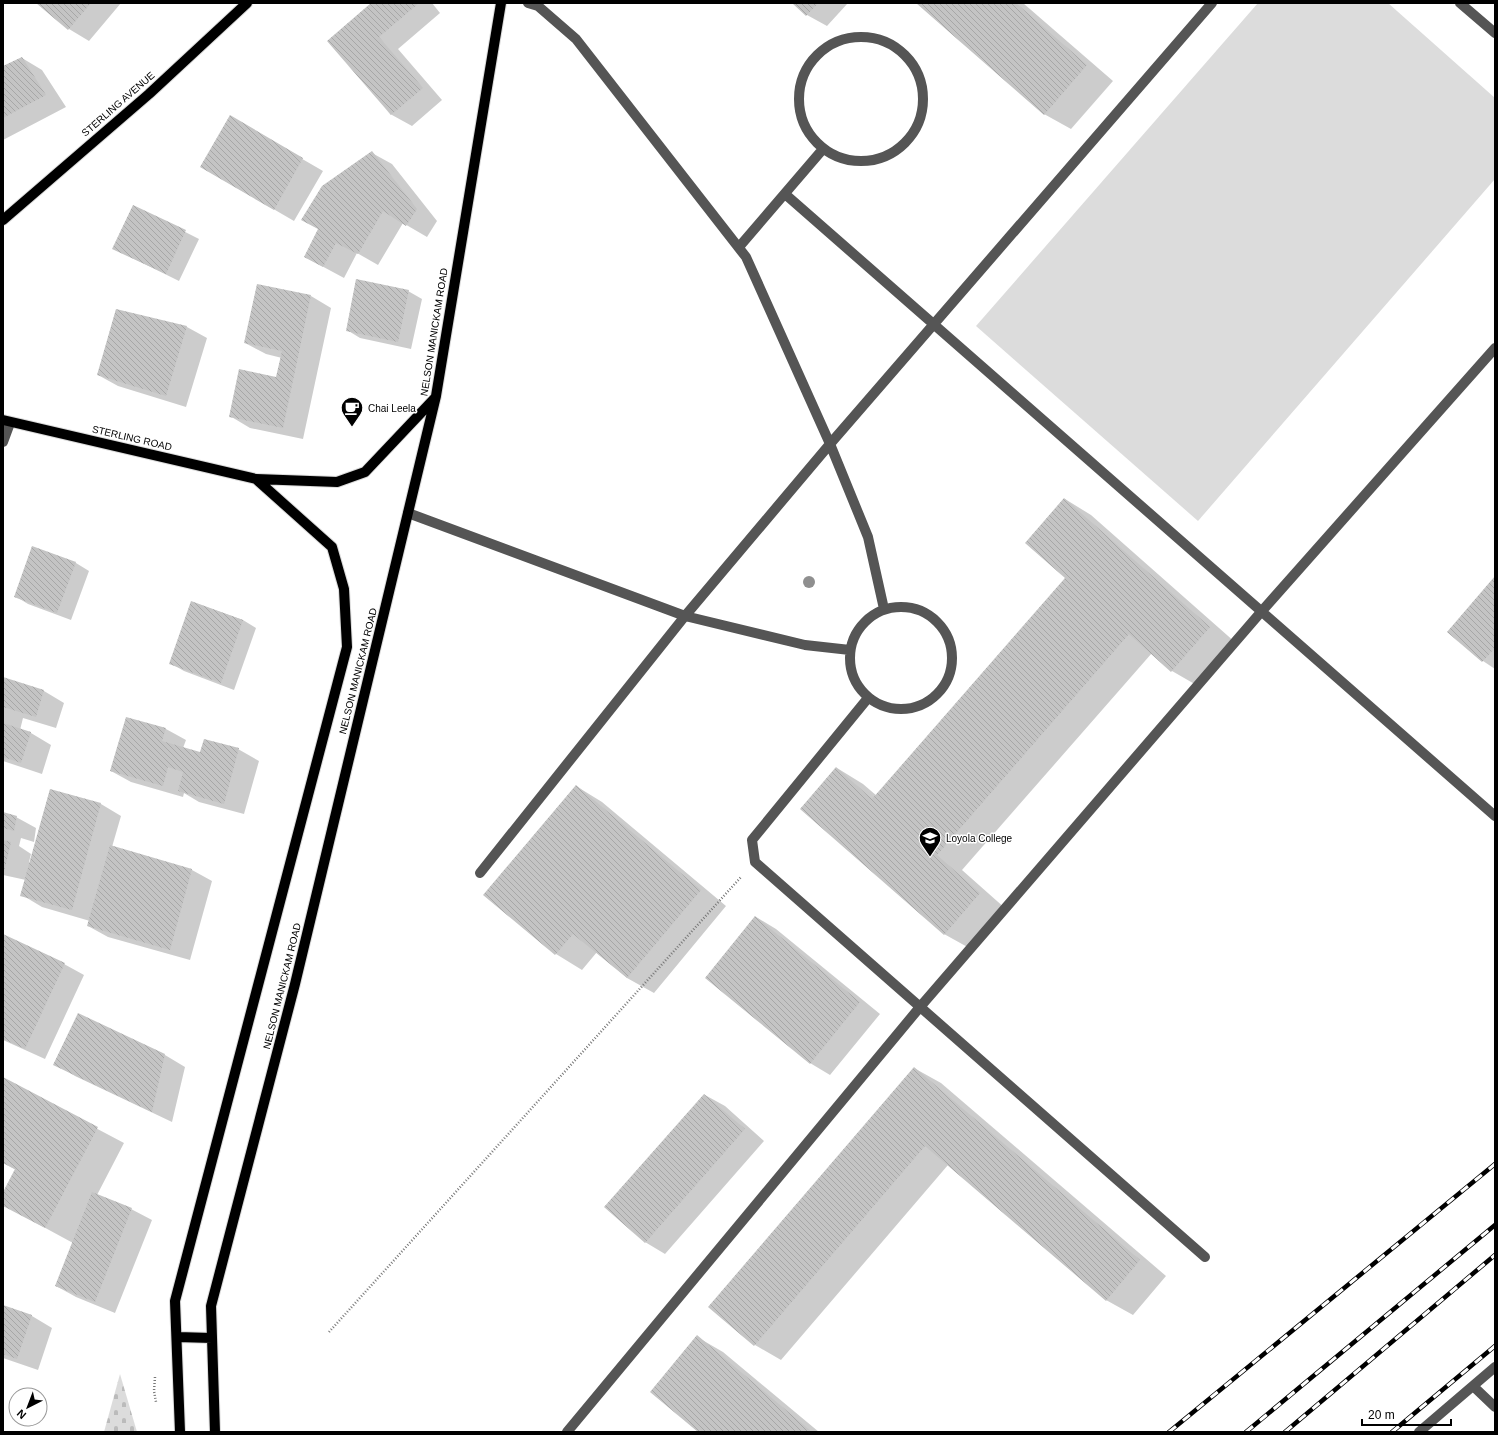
<svg xmlns="http://www.w3.org/2000/svg" width="1498" height="1435" font-family="Helvetica,sans-serif">
	<style>
		.cemetery { fill: url(#cemetery-stones) }
		.pitch { fill: #dcdcdc }
		.shadow { fill: #0003 }
		.building { fill: url(#building-back-hatch) }
		.lines { fill: none; stroke-linecap: round; stroke-linejoin: round }
		.major-casing { stroke: #dbdbdb; stroke-width: 12 }
		.path { stroke: #777; stroke-width: 2.5; stroke-dasharray: 1 2; stroke-linecap: butt }
		.minor { stroke: #555; stroke-width: 10 }
		.major { stroke: #000; stroke-width: 10 }
		.rail-casing { stroke: #000; stroke-width: 4.5 }
		.rail { stroke: #fff; stroke-width: 3; stroke-dasharray: 9; stroke-linecap: butt }
		.tree { fill: #8f8f8f }
		.labels { text-anchor: middle; dominant-baseline: central; stroke-width: 3; stroke-linejoin: round; paint-order: stroke }
		.street-label { font-size: 10px; fill: #000; stroke: #fff }
		.poi-label { font-size: 10px; fill: #000; stroke: #fff; text-anchor: start }
	</style>
	<defs>
		<pattern id="cemetery-stones" width="16" height="16" patternUnits="userSpaceOnUse"><rect width="16" height="16" fill="#dcdcdc"/><path d="M2 7V4a2 2 0 0 1 4 0v3zM10 15v-3a2 2 0 0 1 4 0v3z" fill="#bbb"/></pattern>
		<pattern id="building-back-hatch" width="6" height="6" patternUnits="userSpaceOnUse"><rect width="6" height="6" fill="#c4c4c4"/><path d="M-1 5l2 2M0 0l6 6M5-1l2 2" fill="none" stroke="#a7a7a7"/></pattern>
	</defs>
	<rect width="100%" height="100%" fill="#fff"/>
	<path class="cemetery" d="M120 1374 137 1432H104Z"/>
	<path class="pitch" d="M1258 3H1388L1495 98V179L1198 521 976 326Z"/>
	<path class="shadow" d="M38 3H121L89 41 69 29Z
		M373 3H432L440 13 398 49 442 100 412 126 392 115 328 41Z
		M794 3H848L827 26 807 15Z
		M917 3H1023L1113 81 1071 129 1044 114Z
		M22 58 42 70 66 107 3 140V67Z
		M230 117 323 171 294 221 201 167Z
		M372 153 392 164 437 221 427 237 403 223 378 265 357 253 344 278 305 257 320 229Z
		M134 206 199 239 179 281 114 249Z
		M408 291 422 299 411 349 360 338 347 330Z
		M311 296 331 308 303 439 250 428 230 416 277 378 282 358 266 354 245 343Z
		M116 310 187 327 207 338 186 407 118 386 98 375Z
		M1065 499 1091 515 1236 643 1198 686 1172 671 1152 653 962 870 1006 909 971 949 944 934 837 768 863 784 877 796 1067 578Z
		M33 547 76 563 89 571 71 620 28 604 15 596Z
		M1495 578V669L1483 661 1448 632Z
		M192 602 243 620 256 628 234 690 184 671 170 663Z
		M3 678 44 691 64 703 56 728 23 718 20 730 31 733 51 745 42 774 3 761Z
		M166 729 186 740 183 748 201 753 238 749 259 761 244 814 199 802 184 793 183 797 131 782 111 771Z
		M576 786 602 802 726 906 654 993 627 978 597 952 582 970 556 954 485 894Z
		M50 790 101 804 121 816 112 847 192 870 212 881 190 960 108 937 88 926 90 921 42 907 22 895 26 880 3 875V813L16 817 36 828 34 842 21 838 19 846 31 854 29 862 30 863Z
		M756 917 776 929 880 1014 830 1075 810 1063Z
		M3 935 64 964 84 975 45 1059 3 1040Z
		M165 1055 185 1067 172 1122 75 1076 55 1064Z
		M914 1068 941 1083 1166 1276 1133 1315 1106 1300 948 1165 781 1360 755 1345 710 1307Z
		M3 1079 124 1143 97 1195 131 1209 152 1220 115 1313 76 1297 56 1286 73 1243 3 1205V1195L16 1170 3 1163Z
		M705 1095 725 1106 764 1141 665 1254 645 1242Z
		M3 1307 32 1316 52 1328 38 1370 3 1358Z
		M697 1337 723 1352 819 1432H699Z"/>
	<path class="building" d="M36 3H91L68 30Z
		M371 3H419L379 37 423 88 391 115 327 41Z
		M792 3H818L806 16Z
		M916 3H1016L1087 65 1044 115Z
		M22 57 46 95 3 118V66Z
		M230 115 303 158 274 210 200 167Z
		M372 151 417 209 406 226 383 211 358 254 336 243 323 267 304 257 318 229 301 220 322 186Z
		M133 205 186 230 166 274 112 249Z
		M356 279 409 290 398 342 346 331Z
		M257 284 311 295 283 428 229 417 239 369 276 377 282 351 244 343Z
		M116 309 187 326 166 396 97 375Z
		M1064 498 1210 627 1171 672 1129 634 937 855 980 893 944 935 800 809 836 767 872 799 1065 578 1025 543Z
		M32 546 76 562 57 613 14 597Z
		M1495 576V652L1493 650 1482 662 1447 632Z
		M191 601 243 620 221 683 169 664Z
		M3 677 44 690 36 717 3 707Z
		M126 717 166 728 162 741 200 752 204 739 239 748 224 804 178 791 183 772 168 767 163 786 110 771Z
		M3 723 31 732 21 763 3 757Z
		M576 785 701 890 627 978 573 934 555 955 483 895Z
		M50 789 101 803 72 910 20 896Z
		M3 812 17 816 14 831 3 828Z
		M3 840 11 842 4 872H3Z
		M110 845 192 869 170 950 87 926Z
		M755 916 860 1002 810 1064 705 978Z
		M3 934 65 963 25 1049 3 1039Z
		M78 1013 165 1054 152 1112 53 1065Z
		M914 1067 1140 1260 1106 1301 925 1146 754 1346 708 1307Z
		M3 1077 98 1127 45 1228 3 1206V1192L15 1169 3 1163Z
		M704 1094 745 1129 645 1243 604 1207Z
		M92 1192 132 1208 95 1302 55 1286Z
		M3 1305 32 1315 17 1359 3 1354Z
		M697 1335 812 1432H698L650 1392Z"/>
	<g class="lines">
		<g class="major-casing">
			<path id="major" d="M3 220 149 94 247 3
				M3 420 256 479 337 482 365 472 435 398
				M177 1337 212 1338
				M180 1432 175 1301 347 647 344 589 332 547 256 479
				M215 1432 211 1306 295 984 436 396 501 3"/>
		</g>
		<path class="path" d="M329 1332 741 877
			M155 1377 154 1391 156 1402"/>
		<path class="minor" d="M528 3 538 6 576 39 746 257 830 444 868 537 884 609
			M1460 3 1495 33
			M799 99a62 62 0 1 1 124 0a62 62 0 1 1-124 0Z
			M785 194 1495 816
			M739 247 823 149
			M3 442 10 423
			M408 513 685 616 830 444 1212 3
			M850 658a51 51 0 1 1 102 0a51 51 0 1 1-102 0Z
			M868 698 752 840 755 862 1205 1257
			M480 873 685 616 805 645 850 650
			M1473 1386 1495 1407
			M567 1432 920 1007 1261 612 1495 348
			M1419 1432 1495 1367"/>
		<use href="#major" class="major"/>
		<g class="rail-casing">
			<path id="rail" d="M1169 1432 1495 1164
				M1246 1432 1495 1225
				M1285 1432 1495 1255
				M1392 1432 1495 1346"/>
		</g>
		<use href="#rail" class="rail"/>
	</g>
	<circle class="tree" cx="809" cy="582" r="6"/>
	<defs>
		<g id="cafe-pin" transform="scale(1.15)"><path d="M0 17L-7.5 6A9.5 9.5 0 1 1 7.5 6Z" fill="#000" stroke="#fff"/><path d="M-5.5-4.5H6V0H3Q3 3.5 0 3.5H-2.5Q-5.5 3.5-5.5 0ZM3-3.2v2h1.7v-2ZM-6 4.5H4V6H-6Z" fill="#fff"/></g>
		<g id="university-pin" transform="scale(1.15)"><path d="M0 17L-7.5 6A9.5 9.5 0 1 1 7.5 6Z" fill="#000" stroke="#fff"/><path d="M0-5L7-2L0 1L-7-2ZM-4 1L0 2.5L4 1V4Q0 6-4 4Z" fill="#fff"/></g>
	</defs>
	<g fill-rule="evenodd">
		<use href="#cafe-pin" x="352" y="408"/>
		<use href="#university-pin" x="930" y="838"/>
	</g>
	<g class="labels">
		<g class="street-label">
			<text transform="translate(118 104) rotate(-41)">STERLING AVENUE</text>
			<text transform="translate(434 332) rotate(-81)">NELSON MANICKAM ROAD</text>
			<text transform="translate(132 438) rotate(13)">STERLING ROAD</text>
			<text transform="translate(358 671) rotate(-76)">NELSON MANICKAM ROAD</text>
			<text transform="translate(282 986) rotate(-76)">NELSON MANICKAM ROAD</text>
		</g>
		<g class="poi-label">
			<text x="368" y="408">Chai Leela</text>
			<text x="946" y="838">Loyola College</text>
		</g>
	</g>
	<rect width="1498" height="1435" fill="none" stroke="#000000" stroke-width="8"/>
	<g transform="translate(28 1407) rotate(222)"><circle r="19" fill="#ffffff" stroke="#999999"/>
	<path d="M0-3L7 15L0 10L-7 15Z" fill="#000000"/>
	<text y="-6" font-size="11" font-weight="bold" text-anchor="middle" fill="#000000">N</text>
	</g>
	<path d="M1362 1419v6h89v-6" fill="none" stroke="#000000" stroke-width="2"/>
	<text x="1368" y="1419" font-size="12" fill="#000000" stroke="#ffffff" stroke-width="3" paint-order="stroke">20 m</text>
</svg>
